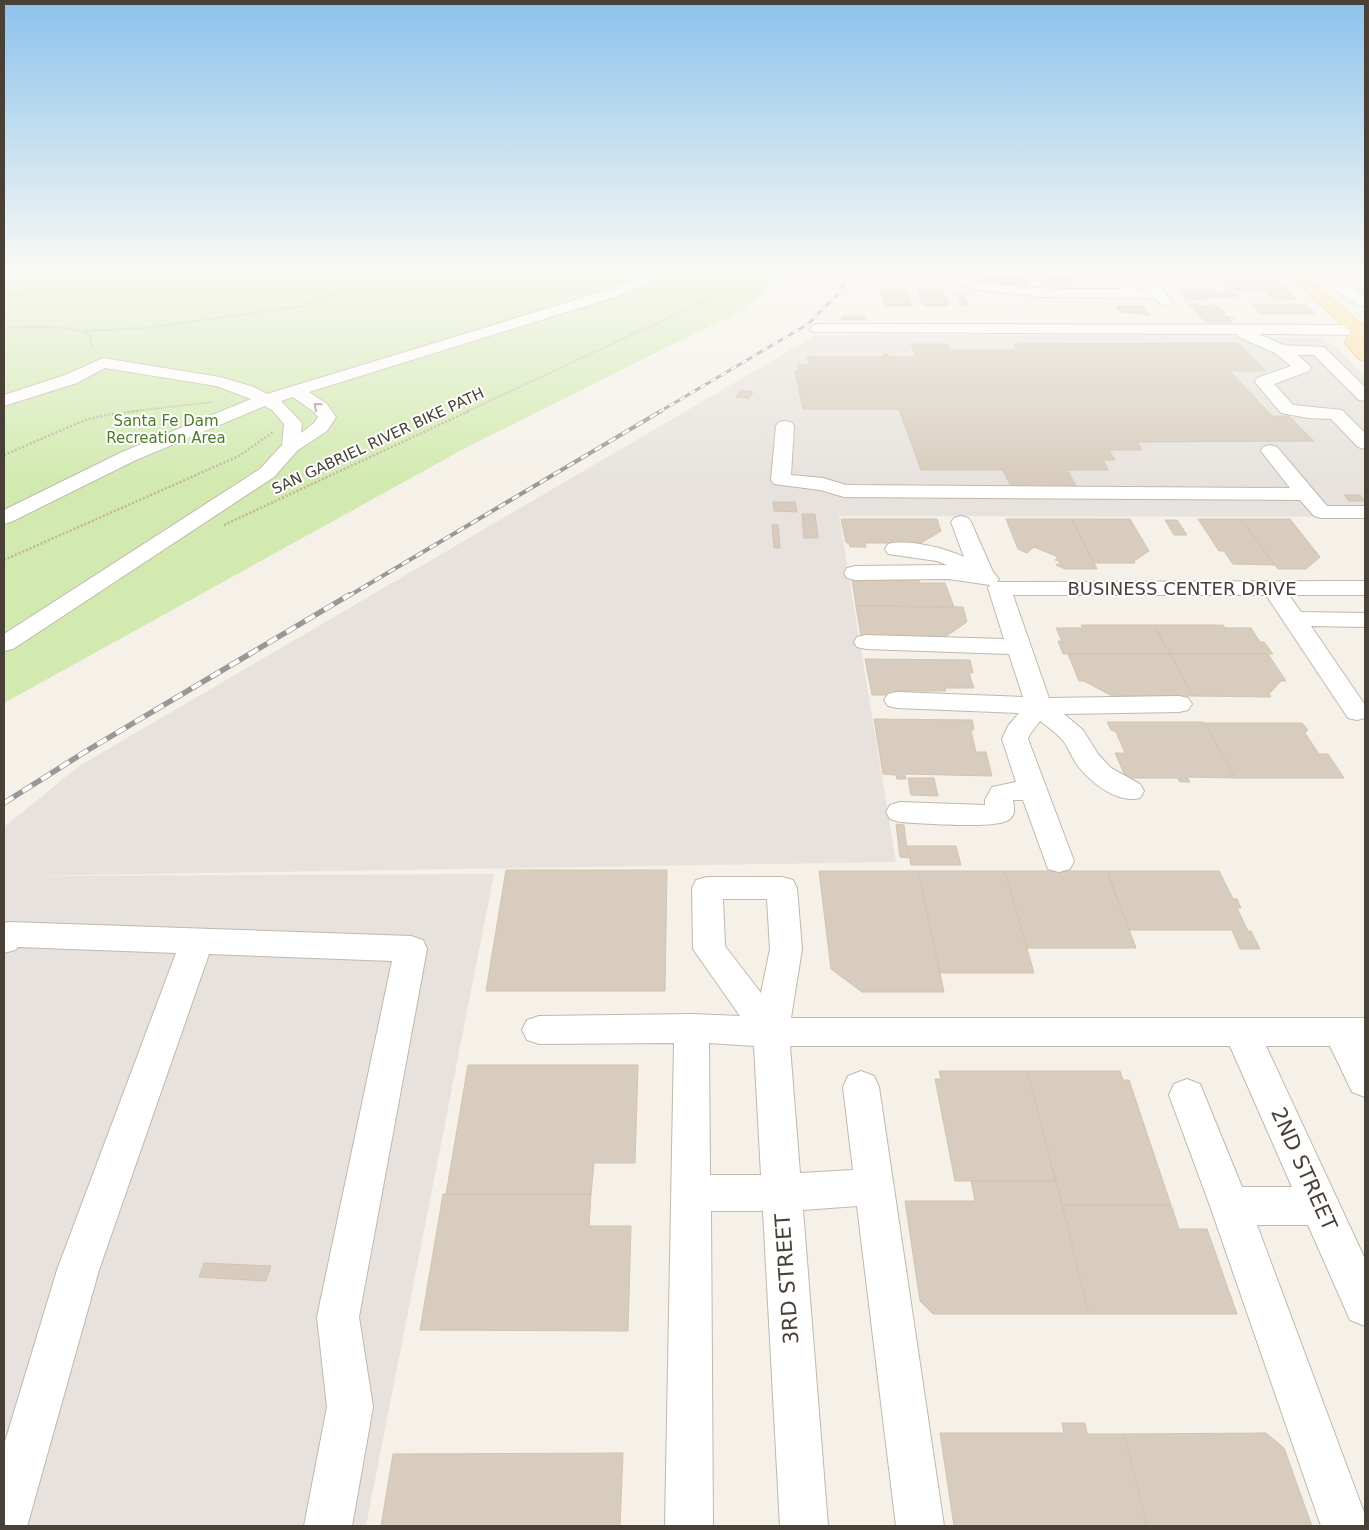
<svg xmlns="http://www.w3.org/2000/svg" width="1369" height="1530" font-family="'DejaVu Sans',sans-serif">
	<style>
		.industrial { fill: #e7e2dd }
		.green { fill: #d2eab0 }
		.building { fill: #d7ccbd; stroke: #d2c4b0 }
		.lines { fill: none; stroke-linecap: round; stroke-linejoin: round }
		.minor-casing { stroke: #c1b8ab; stroke-width: 2 }
		.major-casing { stroke: #e8bb63; stroke-width: 2 }
		.path-far1 { stroke: #c3b39b; stroke-width: 2; stroke-dasharray: 1 1; stroke-linecap: butt }
		.path { stroke: #c3b39b; stroke-width: 2.5; stroke-dasharray: 2 2; stroke-linecap: butt }
		.minor { fill: #fff; fill-rule: evenodd }
		.major { fill: #ffdd97; fill-rule: evenodd }
		.rail-far2-casing { stroke: #989898; stroke-width: 3 }
		.rail-far1-casing { stroke: #989898; stroke-width: 4 }
		.rail-casing { stroke: #989898; stroke-width: 5.5 }
		.rail-far2 { stroke: #fff; stroke-width: 2; stroke-dasharray: 6; stroke-linecap: butt }
		.rail-far1 { stroke: #fff; stroke-width: 2.5; stroke-dasharray: 8; stroke-linecap: butt }
		.rail { stroke: #fff; stroke-width: 4; stroke-dasharray: 11; stroke-linecap: butt }
		.oneway { stroke: #9b9691 }
		.labels { text-anchor: middle; dominant-baseline: central; stroke-width: 4; stroke-linejoin: round; paint-order: stroke }
		.far-park-label { font-size: 15px; fill: #4b7d27; stroke: #fff }
		.far-street-label { font-size: 15px; fill: #494137; stroke: #fff }
		.street-label { font-size: 18px; fill: #494137; stroke: #fff }
		.near-street-label { font-size: 21px; fill: #494137; stroke: #fff }
	</style>
	<rect width="100%" height="100%" fill="#f5f1e9"/>
	<path class="industrial" d="M816 335H1222L1268 338 1324 337 1365 376V517L839 516 896 862 14 876 494 874 366 1526H4V827L79 766Z"/>
	<path class="green" d="M4 268H779L766 291 742 310 469 446 4 703Z"/>
	<path class="building" d="M953 268H1031L1032 269H954Z
		M1157 268H1206L1211 273H1161Z
		M1209 268H1262L1297 299H1274L1264 289H1251L1254 292H1239L1236 289H1230Z
		M992 275H1022L1031 288 999 287 995 281H983L981 277H993Z
		M1042 275 1075 276 1077 278H1073L1077 282H1064L1066 285 1055 286 1048 285Z
		M880 290H905L912 306H886Z
		M917 290H931L938 306H923Z
		M931 290H942L949 306H938Z
		M1180 292H1201L1208 299H1187Z
		M1203 292H1218L1224 298H1208Z
		M1220 293H1234L1240 298H1225Z
		M956 295H964L969 305 961 306Z
		M1189 304H1197L1199 306 1213 305 1221 308 1226 316 1235 318H1229L1233 322H1205Z
		M1251 304 1306 305 1316 314H1261Z
		M1116 306H1143L1150 315 1120 312Z
		M841 316H864L865 320H842Z
		M1238 343 1266 371H1230L1272 416H1289L1314 441 1137 442 1142 450H1109L1115 460H1103L1108 470H1067L1079 491H1013L1003 470H921L899 409H803L795 371H799L797 365H809L807 357H884L883 354H888L889 357H916L911 344H947L949 350H1017L1014 344Z
		M741 390 753 392 749 398 736 397Z
		M1344 495H1360L1365 501H1349Z
		M773 502H795L797 512 774 511Z
		M802 514H815L818 538H804Z
		M841 519H937L941 531 921 543H865L866 547H850L849 543H846Z
		M1006 519H1072L1097 569H1065L1056 565 1061 562 1055 560 1058 557 1034 547 1027 553 1018 549Z
		M1072 519H1130L1149 551 1134 561 1135 563H1094Z
		M1198 519H1241L1275 565 1233 564 1224 551H1219Z
		M1241 519H1290L1320 557 1306 569H1278Z
		M1165 520H1177L1187 535H1174Z
		M772 525H778L780 548H774Z
		M852 579 919 580V583H945L954 607 856 606Z
		M856 606 963 607 967 622 945 637 861 636Z
		M1081 625H1154L1170 654H1063L1058 641H1062L1056 628H1083Z
		M1154 625H1223L1225 628H1251L1260 642H1264L1273 654H1170Z
		M1068 654H1170L1193 696H1112L1084 681H1079Z
		M1170 654H1268L1286 681H1281L1269 694 1271 697 1193 696Z
		M865 659 970 660 973 673H969L974 688H945L946 691H889L890 695H872Z
		M874 719 972 720 974 729 971 731 976 752H986L992 776 905 774 906 779H897L896 775 883 774Z
		M1107 722H1204L1235 778 1187 777 1190 782H1180L1177 778H1126L1115 753H1125L1116 732 1111 730Z
		M1205 723H1302L1308 730 1305 733 1319 754H1328L1344 778H1235Z
		M908 778H934L938 796 911 795Z
		M896 824 904 825 908 858 900 857Z
		M907 846H956L961 865H911Z
		M506 870H667L665 991H486Z
		M819 871H918L944 992H862L831 969Z
		M918 871H1005L1034 973H940Z
		M1005 871H1107L1136 948H1027Z
		M1107 871H1219L1233 899H1237L1241 908H1237L1248 931H1251L1260 949H1240L1232 930H1129Z
		M468 1065H638L635 1163H594L591 1194H446Z
		M939 1071H1027L1056 1181H955L935 1079H941Z
		M1027 1071H1120L1123 1080H1129L1171 1205H1062Z
		M971 1181H1056L1089 1314H933L920 1301 905 1201H975Z
		M443 1194H591L589 1226H631L628 1331 420 1330Z
		M1062 1205H1171L1179 1229H1207L1237 1314H1089Z
		M204 1263 271 1266 266 1281 199 1277Z
		M1062 1423H1085L1087 1434H1124L1147 1526H954L940 1433H1064Z
		M1266 1433 1284 1448 1312 1526H1147L1124 1434Z
		M623 1453 620 1526H381L393 1454Z"/>
	<g class="lines">
		<g class="minor-casing">
			<path id="minor" d="M652 268H668L640 287 618 296 309 392 327 404 336 417 327 431 298 450 274 477 13 649 4 651V634L260 469 282 445 284 424 272 410 265 406 136 460 11 522 4 524V510L122 452 251 399 216 386 105 368 77 383 4 406V395L65 375 103 358 220 377 254 387 267 394 608 290 630 281ZM293 397 314 412 318 417 314 423 301 433 302 423 281 401Z
				M908 268C932 266 952 277 976 281 1024 290 1073 289 1122 289L1105 268H1119L1138 289 1147 290 1129 268H1143L1173 302 1171 305C1163 307 1160 304 1155 298L1041 297 974 289 910 271Z
				M1284 268H1365V273L1337 274 1365 297V307C1348 304 1333 286 1320 274H1289L1284 273 1282 270Z
				M818 324 1365 325V335L1259 334 1283 345 1324 347 1365 387V401L1359 400 1314 355H1298L1311 367 1309 371 1274 384 1293 405 1342 410 1365 433V449L1358 447 1331 419 1308 418 1281 413 1255 382 1257 378 1291 366 1275 353 1239 337 1237 334 813 332 810 329 813 326Z
				M785 421 791 422 794 426 791 475 823 478 846 485 1290 488 1261 451 1263 447 1270 445 1277 447 1327 506H1365V518H1321L1314 516 1300 500 844 497 820 490 774 484 771 480 776 426 779 422Z
				M961 516 968 518 971 522 993 572 999 579 997 582 1365 581V595H1289L1301 612 1365 613V627L1311 626 1365 705V718L1357 720 1348 718 1266 595H1013L1049 698 1179 696 1188 698 1192 704 1188 710 1179 712 1064 714 1083 730 1098 754 1111 768 1140 784 1144 791 1140 798C1118 804 1091 783 1078 766 1072 758 1069 749 1064 742 1058 734 1048 727 1040 721L1030 734 1028 739 1074 861 1070 869 1059 872 1048 869 1023 800H1013C1014 807 1016 814 1010 819 998 830 919 823 900 822L890 819 886 812 890 805 900 802 985 805V800L992 787 1016 782 1002 739 1008 726 1019 713 897 708 888 706 884 700 888 694 897 692 1023 697 1009 654 866 649 857 647 854 642 857 637 866 635 1004 639 988 588 990 585 949 579 855 580 847 578 844 573 847 568 855 566 947 565 937 561 888 554 885 549 888 544C909 539 945 548 964 557L951 522 954 518Z
				M707 877H782L793 880 797 888 802 949 791 1018H1365V1097L1352 1092 1330 1046H1266L1365 1259V1326L1350 1320 1308 1225H1257L1365 1515V1526H1321L1210 1206 1169 1095 1174 1084 1187 1079 1200 1084 1242 1187H1292L1230 1046H790L800 1173 853 1170 843 1087 848 1076 861 1071 874 1076 879 1087 944 1526H896L857 1206 803 1210 828 1526H780L763 1211H711L713 1526H665L674 1043 539 1044 527 1040 522 1030 527 1020 539 1016 692 1014 740 1016 693 949 692 888 696 880ZM723 899H767L770 949 761 993 725 946ZM709 1043 754 1046 761 1175H710Z
				M9 922 411 936 423 940 427 949 359 1317 373 1407 352 1526H304L327 1407 317 1317 392 961 209 954 99 1270 28 1523 27 1526H4V1445L57 1270 176 953 18 947 15 950 4 953V923Z"/>
		</g>
		<g class="major-casing">
			<path id="major" d="M1280 268H1295L1365 327V338L1363 337 1361 342 1365 347V361L1359 359 1345 343 1350 331Z"/>
		</g>
		<path class="path-far1" d="M100 268 131 272 173 268
			M4 297 109 279 131 272
			M4 328C33 327 62 324 90 335L93 350
			M83 331 147 328 303 306 339 292 366 268
			M127 412 212 402
			M466 412 702 302 727 285 740 268"/>
		<path class="path" d="M4 455 85 420 111 414 139 411
			M224 525 469 411
			M4 560 239 456 273 432"/>
		<use href="#minor" class="minor"/>
		<use href="#major" class="major"/>
		<g class="rail-far2-casing">
			<path id="rail-far2" d="M659 412 808 324 840 292 852 268"/>
		</g>
		<g class="rail-far1-casing">
			<path id="rail-far1" d="M347 597 661 411"/>
		</g>
		<g class="rail-casing">
			<path id="rail" d="M4 803 88 750 349 595"/>
		</g>
		<use href="#rail-far2" class="rail-far2"/>
		<use href="#rail-far1" class="rail-far1"/>
		<use href="#rail" class="rail"/>
	</g>
	<defs><path id="oneway-chevron" d="M-2-3.5L2.5 0L-2 3.5" fill="none" stroke-width="1.6" stroke-linecap="round" stroke-linejoin="round" transform="scale(1.25)"/></defs>
	<use class="oneway" href="#oneway-chevron" transform="translate(317 406) rotate(-139)"/>
	<linearGradient id="sky" x2="0" y2="1"><stop stop-color="#8cc2ec"/><stop offset="0.56" stop-color="#faf9f5"/><stop offset="1" stop-color="#faf9f5" stop-opacity="0"/></linearGradient>
	<rect width="1369" height="482" fill="url(#sky)"/>
	<g class="labels">
		<g class="far-park-label">
			<text x="166" y="421">Santa Fe Dam<tspan x="166" dy="17">Recreation Area</tspan></text>
		</g>
		<g class="far-street-label">
			<text transform="translate(378 441) rotate(-25)">SAN GABRIEL RIVER BIKE PATH</text>
		</g>
		<g class="street-label">
			<text x="1182" y="588">BUSINESS CENTER DRIVE</text>
		</g>
		<g class="near-street-label">
			<text transform="translate(1304 1169) rotate(66)">2ND STREET</text>
			<text transform="translate(787 1279) rotate(-94)">3RD STREET</text>
		</g>
	</g>
	<rect width="1369" height="1530" fill="none" stroke="#494137" stroke-width="10"/>
</svg>
